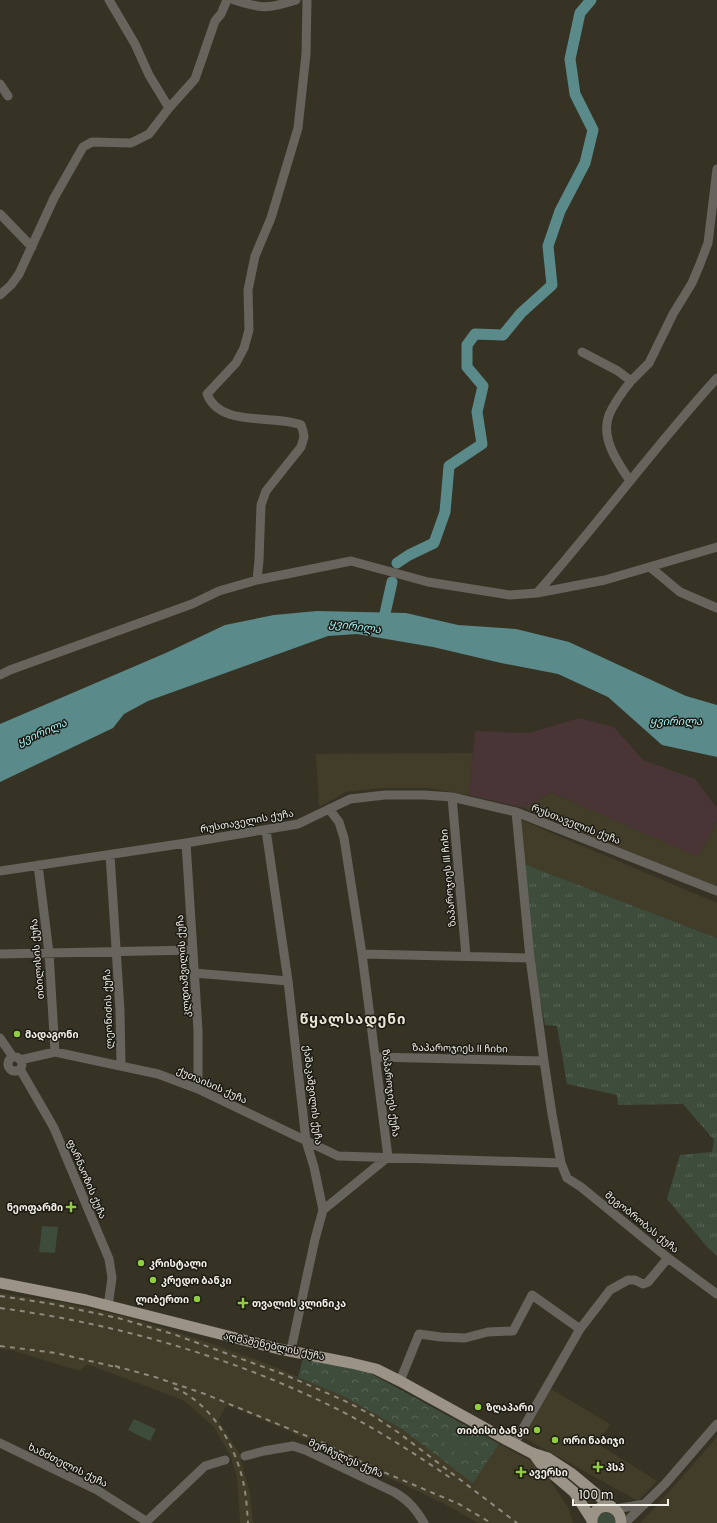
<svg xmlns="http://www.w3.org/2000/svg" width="717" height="1523" font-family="Poppins,'Noto Sans Georgian',sans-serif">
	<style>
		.built { fill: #423d29 }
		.industrial { fill: #493436 }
		.grass { fill: url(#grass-tufts) }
		.park { fill: url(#park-crowns) }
		.garden { fill: #3e4c3c }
		.water { fill: #5a8a8a }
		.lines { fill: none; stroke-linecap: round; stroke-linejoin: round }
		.river { stroke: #5a8a8a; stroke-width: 11 }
		.minor { stroke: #67635d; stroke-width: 9 }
		.major { stroke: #9a9386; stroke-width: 11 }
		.rail { stroke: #8d8a7e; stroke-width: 2; stroke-dasharray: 5 5; stroke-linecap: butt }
		.poi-dot { fill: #91cd40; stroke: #1c1a14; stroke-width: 1.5 }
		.labels { text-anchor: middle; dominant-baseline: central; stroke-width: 3; stroke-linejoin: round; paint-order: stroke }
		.street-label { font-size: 10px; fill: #f1efe6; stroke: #1c1a14 }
		.poi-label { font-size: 10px; font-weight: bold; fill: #f1efe6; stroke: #1c1a14; text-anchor: start }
		.water-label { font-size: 11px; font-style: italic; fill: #9ff3f3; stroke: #1c1a14 }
		.district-label { font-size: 14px; font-weight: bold; letter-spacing: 1px; fill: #e9e5d3; stroke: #1c1a14 }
	</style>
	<defs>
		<pattern id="grass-tufts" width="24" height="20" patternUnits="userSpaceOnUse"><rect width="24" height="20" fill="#3e4c3c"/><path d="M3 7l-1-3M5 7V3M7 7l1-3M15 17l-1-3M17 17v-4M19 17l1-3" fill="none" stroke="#5a6658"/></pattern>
		<pattern id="park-crowns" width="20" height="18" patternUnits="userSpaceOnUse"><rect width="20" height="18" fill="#3e4c3c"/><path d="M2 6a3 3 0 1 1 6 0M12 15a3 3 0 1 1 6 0" fill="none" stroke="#5a6658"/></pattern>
	</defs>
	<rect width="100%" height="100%" fill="#363325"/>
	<path class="built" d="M473 753 469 795 428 788H380L346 792 319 807 316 754Z
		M551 792 698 856 717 820V891L524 808Z
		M521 820 717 903V938L524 864Z
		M0 1293 65 1303 127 1317 204 1341 268 1364 345 1397 374 1412 402 1429 473 1482 499 1444 533 1462 550 1480 569 1509 573 1523H478L445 1504 289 1431 227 1405 218 1420 239 1453 250 1493 253 1523H240L237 1478 231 1457 214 1427 183 1400 87 1364 80 1371 11 1350 0 1349Z
		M546 1386 610 1424 598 1444 657 1481 638 1501 517 1434Z
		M717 1437V1523H640L668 1493Z"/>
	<path class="industrial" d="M579 718 614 727 643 760 695 779 717 808V820L698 857 551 792 524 808 469 795 475 731 529 733Z"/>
	<path class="grass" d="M524 864 717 938V1256L708 1248 667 1199 680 1155 712 1152 714 1140 683 1104 618 1105 617 1095 567 1084 557 1026 545 1025 534 967Z
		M605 1512 612 1514 615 1520V1523H597L599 1515Z"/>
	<path class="park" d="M303 1358 368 1372 499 1444 473 1483 402 1429 345 1397 298 1377Z"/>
	<path class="garden" d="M42 1226 58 1227 55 1253 39 1252Z
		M336 1371 352 1374 349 1390 333 1387Z
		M134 1419 156 1429 150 1441 128 1430Z
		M450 1434 476 1449 469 1461 443 1446Z"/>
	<path class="water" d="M317 611 406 613 458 625 516 629 569 642 686 696 717 705V757L662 745 608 697 558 674 501 663 433 647 357 634 328 636 148 701 124 714 113 728 0 782V724L168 652 225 625 274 615Z"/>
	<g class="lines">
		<path class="river" d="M397 563 409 555 434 543 445 512 449 466 482 444 477 412 483 386 467 367V345L475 334 503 335 521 313 552 285 548 246 560 211 585 163 593 130 575 94 570 59 580 13 591 0
			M382 627 392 582"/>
		<path class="minor" d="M109 0 135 44 149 75 169 108
			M234 0C263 9 268 9 296 0
			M0 84 8 96
			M0 214 32 247
			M0 295 11 285 19 274 54 198 83 147 92 142 131 143 149 134 169 108 195 79 215 21 221 14 227 0
			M582 352 618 371 631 381C623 391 614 403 609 415 600 438 618 463 630 481
			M631 381 649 363 673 314 692 283 700 264 708 243 717 169
			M650 567 680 592 717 608
			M257 580 259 560 261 505 266 491 301 447 304 437 303 431 301 425C273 414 220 428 207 394L236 363 244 348 249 330 248 290 255 256 271 218 298 128 306 54 307 0
			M537 593C599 523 654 447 717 378
			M0 675 10 670 192 604 219 591 257 580 351 561 428 582 510 595 537 593 605 580 717 547
			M452 797 466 956
			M516 812 530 958 544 1061 552 1114 561 1163 567 1178 581 1187 668 1258 717 1294
			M266 830 288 981 306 1141 314 1167 323 1210
			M186 843 198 1030V1089
			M110 855 120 1010 121 1065
			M38 865 49 953 55 1052
			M0 871 186 843 298 824 350 799 385 795H424L452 797 516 812 717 891
			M0 954 193 950
			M362 954 530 958
			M194 973 288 981
			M0 1038 13 1057
			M376 1057 544 1061
			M8 1064a7 7 0 1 1 14 0a7 7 0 1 1-14 0Z
			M20 1060 55 1052 158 1074 198 1089 338 1156 561 1163
			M20 1069 54 1128 109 1259 112 1278 108 1306
			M291 1350 315 1239 323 1210 388 1157 362 954 344 838 339 822 329 809
			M400 1381 419 1334 441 1337 465 1338 488 1332 513 1331 532 1295 580 1329
			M0 1443 97 1490 146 1521
			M514 1444 580 1329 610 1290 628 1280H635L643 1284 648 1282 668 1258
			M245 1456 264 1451 293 1446 305 1450 394 1492C408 1500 416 1509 424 1523
			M615 1509 645 1504
			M145 1523 205 1466 225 1460
			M625 1523 665 1484 717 1424"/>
		<path class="major" d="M0 1283 86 1300 279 1349 351 1363 376 1369 400 1381 505 1439 532 1453 548 1458 571 1473 612 1507
			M533 1453 541 1464 574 1492 592 1520
			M592 1523C591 1501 621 1501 621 1523"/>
		<path class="rail" d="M0 1296 52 1304 118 1318 173 1334 283 1374 343 1400 372 1415 399 1433 517 1523
			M0 1308C118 1324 237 1358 343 1412 381 1432 417 1455 452 1479
			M0 1346 56 1353 120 1368
			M115 1366 155 1377 205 1394 326 1444 374 1468 459 1504 491 1523
			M174 1388C210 1402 233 1442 242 1477 246 1492 247 1508 248 1523"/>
	</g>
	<g class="poi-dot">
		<circle cx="17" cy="1034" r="4"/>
		<path d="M69 1201h4v4h4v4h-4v4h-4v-4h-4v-4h4z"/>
		<circle cx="141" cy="1263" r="4"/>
		<circle cx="153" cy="1280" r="4"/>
		<circle cx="197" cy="1299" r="4"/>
		<path d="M241 1297h4v4h4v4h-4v4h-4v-4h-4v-4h4z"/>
		<circle cx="478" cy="1407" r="4"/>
		<circle cx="537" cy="1430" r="4"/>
		<circle cx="555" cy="1440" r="4"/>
		<path d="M596 1461h4v4h4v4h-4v4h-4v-4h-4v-4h4z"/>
		<path d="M519 1466h4v4h4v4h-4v4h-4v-4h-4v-4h4z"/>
	</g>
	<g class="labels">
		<g class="street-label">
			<text transform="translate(247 821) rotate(-10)">რუსთაველის ქუჩა</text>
			<text transform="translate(576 824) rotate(21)">რუსთაველის ქუჩა</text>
			<text transform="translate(448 878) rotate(-95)">ზაპაროჯიეს III ჩიხი</text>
			<text transform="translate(37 959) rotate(-95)">თბილისის ქუჩა</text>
			<text transform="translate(183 966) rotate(-94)">კლდიაშვილის ქუჩა</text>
			<text transform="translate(108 1009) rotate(-92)">ლეონიძის ქუჩა</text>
			<text transform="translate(460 1048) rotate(1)">ზაპაროჯიეს II ჩიხი</text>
			<text transform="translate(212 1085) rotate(24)">ქუთაისის ქუჩა</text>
			<text transform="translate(391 1093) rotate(83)">ზაპაროჯიეს ქუჩა</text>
			<text transform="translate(313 1095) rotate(83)">ქაშაკაშვილის ქუჩა</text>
			<text transform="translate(87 1179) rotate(67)">ფარნაოზის ქუჩა</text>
			<text transform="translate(642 1222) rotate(39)">მეგობრობას ქუჩა</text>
			<text transform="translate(274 1346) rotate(12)">აღმაშენებლის ქუჩა</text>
			<text transform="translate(346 1458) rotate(24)">მერჩულეს ქუჩა</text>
			<text transform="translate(68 1465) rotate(26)">ხანძთელის ქუჩა</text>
		</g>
		<g class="poi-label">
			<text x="25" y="1034">მადაგონი</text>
			<text x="63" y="1207" text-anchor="end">ნეოფარმი</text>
			<text x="149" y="1263">კრისტალი</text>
			<text x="161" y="1280">კრედო ბანკი</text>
			<text x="189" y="1299" text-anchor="end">ლიბერთი</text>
			<text x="252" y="1303">თვალის კლინიკა</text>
			<text x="486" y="1407">ზღაპარი</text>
			<text x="529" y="1430" text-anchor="end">თიბისი ბანკი</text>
			<text x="563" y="1440">ორი ნაბიჯი</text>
			<text x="606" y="1467">პსპ</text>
			<text x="529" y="1472">ავერსი</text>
		</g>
		<g class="water-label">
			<text transform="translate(355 626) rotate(7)">ყვირილა</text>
			<text x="676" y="721">ყვირილა</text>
			<text transform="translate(42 732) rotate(-23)">ყვირილა</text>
		</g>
		<g class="district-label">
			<text x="353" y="1019">წყალსადენი</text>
		</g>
	</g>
	<path d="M573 1499v6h95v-6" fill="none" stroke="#f1efe6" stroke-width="2"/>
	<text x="579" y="1499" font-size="12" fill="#f1efe6" stroke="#1c1a14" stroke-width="3" paint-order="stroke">100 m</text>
</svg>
